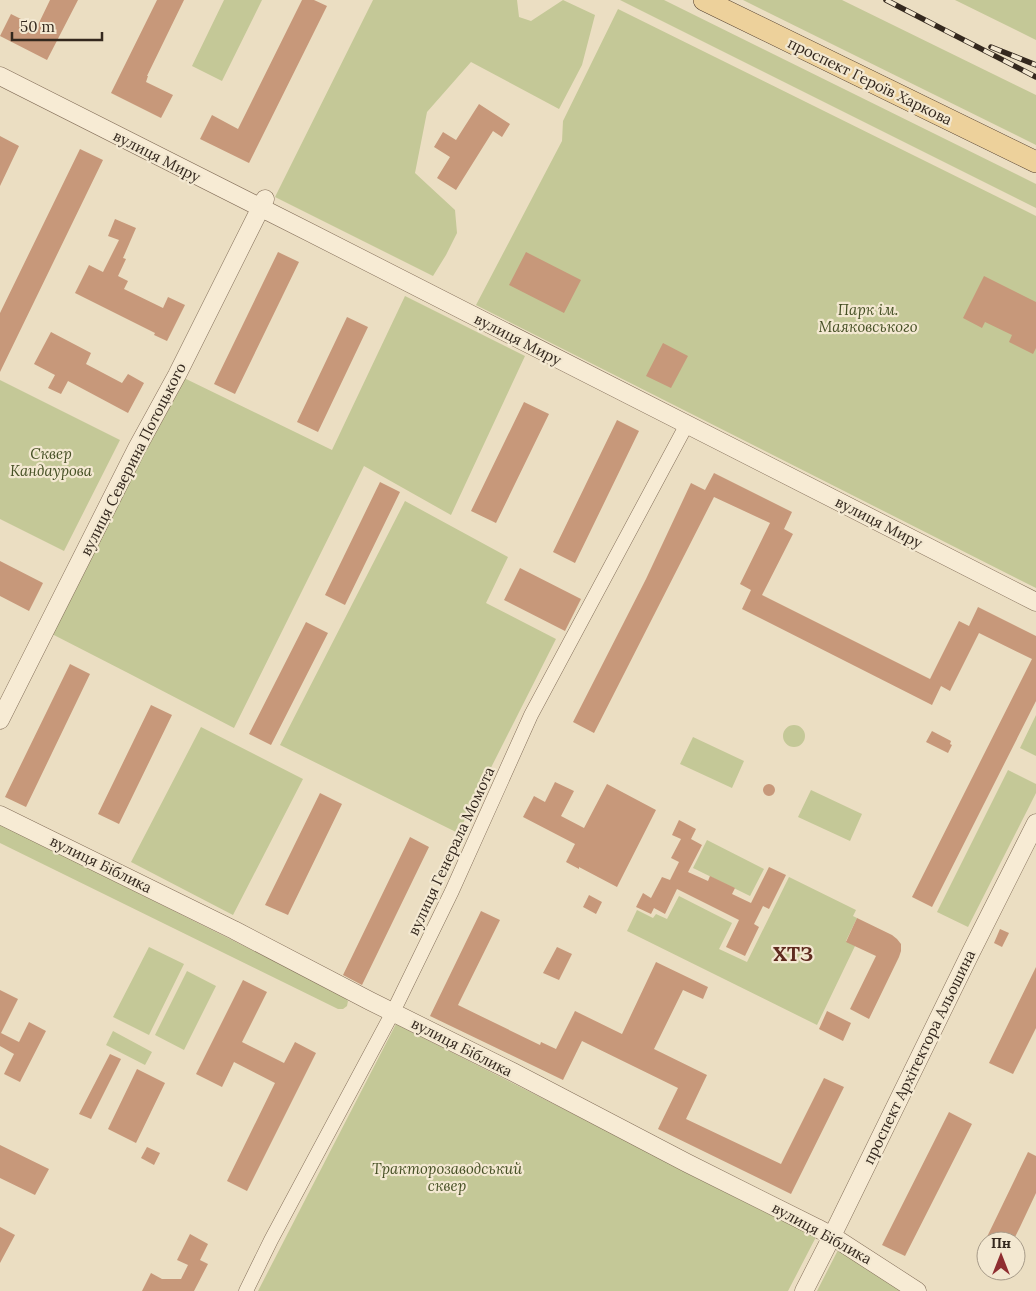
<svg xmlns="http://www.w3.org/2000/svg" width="1036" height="1291" font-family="Lora,serif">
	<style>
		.green { fill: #c4c897 }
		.building { fill: #c7987a }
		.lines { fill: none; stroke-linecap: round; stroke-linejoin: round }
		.minor-casing { stroke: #846f5a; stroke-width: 15 }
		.tertiary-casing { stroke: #846f5a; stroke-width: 19 }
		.primary-casing { stroke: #523e2e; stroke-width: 22 }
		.minor { stroke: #f7ebd4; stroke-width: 14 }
		.tertiary { stroke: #f7ebd4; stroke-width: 18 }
		.primary { stroke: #edd19b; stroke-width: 21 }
		.rail-casing { stroke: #34281e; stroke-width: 5.5 }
		.rail { stroke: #f3e8d1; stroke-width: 4; stroke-dasharray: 11; stroke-linecap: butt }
		.labels { text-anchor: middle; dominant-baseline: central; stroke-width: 4.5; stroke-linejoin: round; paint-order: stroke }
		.street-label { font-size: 15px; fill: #34281e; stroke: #f3e8d1 }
		.park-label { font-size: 15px; font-style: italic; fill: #465025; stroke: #f3e8d1 }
		.district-label { font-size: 20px; font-weight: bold; fill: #5f2b1f; stroke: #f3e8d1 }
	</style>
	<rect width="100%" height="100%" fill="#ebdec2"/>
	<path class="green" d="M224 0H262L222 81 192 66Z
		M373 0H517L519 17 531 21 563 0 595 15 582 65 559 109 471 62 427 112 415 173 455 210 457 233 446 255 433 276 275 197Z
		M620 0H664L1036 184V208Z
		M743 0H842L1036 95V145Z
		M955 0H1036V40Z
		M618 9 1036 216V588L476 305 562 141 563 121Z
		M405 296 525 356 451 515 364 466 234 728 130 674 50 633 151 437 184 378 332 450Z
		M0 380 120 440 64 551 0 519Z
		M405 501 508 557 486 603 556 639 458 833 280 745Z
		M1036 715V756L1020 748Z
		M783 736a11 11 0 1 1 22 0a11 11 0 1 1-22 0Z
		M201 727 303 779 233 915 131 862Z
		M693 737 744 761 732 788 680 764Z
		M1008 770 1036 784V793L968 927 937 912Z
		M811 790 862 814 850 841 798 817Z
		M0 824 344 996 348 1001 347 1006 343 1009H338L0 843Z
		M707 840 764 869 750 896 693 868Z
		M789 877 856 910 853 916 857 918 846 941 855 946 817 1025 627 931 637 910 653 918 656 914 667 919 679 896 732 923 719 949 747 962Z
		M149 947 184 964 149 1035 113 1017Z
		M187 971 216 986 184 1050 155 1035Z
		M396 1024 816 1237 788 1291H258Z
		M113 1031 152 1052 145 1065 106 1045Z
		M839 1248 905 1291H817Z"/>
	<path class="building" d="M50 0H78L47 60 0 36 11 14 37 27Z
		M157 0H184L147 76H148L146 82 173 95 161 118 111 93Z
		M302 0H314L327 6 249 163 200 139 212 115 238 129Z
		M479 104 510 124 502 137 493 131 456 190 437 178 450 157 434 147 443 132 456 140Z
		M0 136 19 146 0 186Z
		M80 149 103 160 0 372V313Z
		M115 219 136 228 123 258 126 259 118 276 128 281 124 289 163 308 168 297 185 305 167 341 154 335 155 333 75 293 89 265 103 272 119 240 108 236Z
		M278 252 299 262 235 394 214 384Z
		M526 252 581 280 564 313 509 285Z
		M984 276 1036 302V348L1033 354 1009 342 1012 335 985 322 982 328 963 318Z
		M347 317 368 327 318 432 297 422Z
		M51 332 91 353 86 364 122 383 128 374 144 383 128 413 68 381 61 394 48 388 55 375 34 364Z
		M663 343 688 356 671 388 646 376Z
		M524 402 549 414 496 523 471 511Z
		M617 420 639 431 575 563 553 552Z
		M714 473 792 512 784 529 793 534 762 595 930 679 959 621 969 626 978 607 1036 636V701L932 907 912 897 1032 659 979 633 950 691 941 686 932 705 742 609 751 590 740 584 770 523 714 497 594 733 573 722 646 579 691 483 705 490Z
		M380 482 400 492 345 605 325 595Z
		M0 561 43 583 29 611 0 596Z
		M520 568 581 599 565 631 504 600Z
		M306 622 328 633 271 745 249 734Z
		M70 664 90 674 26 807 5 797Z
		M151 705 172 715 119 824 98 814Z
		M932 731 951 741 950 744 952 745 948 753 926 742Z
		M555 782 574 791 561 816 584 828 607 784 656 810 617 887 579 867V869L566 862 575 844 523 817 534 796 545 802Z
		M763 790a6 6 0 1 1 12 0a6 6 0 1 1-12 0Z
		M320 793 342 804 288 915 265 905Z
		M679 820 696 829 691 839 702 845 688 872 708 881 710 876 735 888 732 894 751 903 769 867 786 875 769 909 763 906 754 924 759 927 745 956 726 947 739 920 677 889 665 914 654 908 651 914 636 907 643 893 651 898 662 877 670 880 679 862 671 858 681 839 672 835Z
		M410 837 429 847 362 985 343 975Z
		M589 895 602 902 596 914 583 907Z
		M481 911 500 920 458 1005 540 1045 541 1042 556 1049 575 1011 622 1034 656 962 708 987 703 999 683 990 654 1049 707 1075 686 1119 781 1164 824 1078 844 1087 791 1194 658 1129 678 1088 582 1041 563 1080 430 1016Z
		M857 918 892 935 897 939 901 944V951L899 957 869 1019 850 1009 876 956 846 942Z
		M1000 929 1009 933 1002 947 994 943Z
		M557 947 572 954 559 980 543 973Z
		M1036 967V1028L1013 1074 989 1063Z
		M243 980 267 992 242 1042 284 1063 295 1042 316 1053 247 1191 227 1181 275 1083 234 1062 222 1087 196 1074Z
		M0 990 18 999 1 1033 19 1042 29 1022 46 1031 20 1082 4 1074 14 1054 0 1046Z
		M827 1011 851 1023 843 1041 819 1029Z
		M110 1054 121 1059 91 1119 79 1114Z
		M137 1069 165 1083 136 1143 108 1129Z
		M949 1112 972 1124 905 1256 882 1245Z
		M0 1145 49 1169 35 1195 0 1178Z
		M147 1147 160 1153 154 1165 141 1158Z
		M1028 1152 1036 1156V1193L1020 1227 1013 1241H985Z
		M0 1227 15 1235 0 1263Z
		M190 1234 208 1244 200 1260 208 1264 194 1291H142L151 1273 162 1279H181L188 1265 177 1260Z"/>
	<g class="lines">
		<g class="minor-casing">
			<path id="minor" d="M246 1291 271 1240 393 1012 452 891 531 715 687 424"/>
		</g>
		<g class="tertiary-casing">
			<path id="tertiary" d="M0 76 309 232 1036 602
				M0 720 137 448 177 375 265 199
				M0 815 234 930 370 1001 513 1072 687 1163 817 1228 832 1236 917 1291
				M804 1291 832 1236 970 954 1036 823"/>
		</g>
		<g class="primary-casing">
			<path id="primary" d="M704 0 1036 162"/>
		</g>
		<use href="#minor" class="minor"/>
		<use href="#tertiary" class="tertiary"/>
		<use href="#primary" class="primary"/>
		<g class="rail-casing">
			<path id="rail" d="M886 0 1036 77
				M991 47 1036 65"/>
		</g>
		<use href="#rail" class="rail"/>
	</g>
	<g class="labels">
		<g class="street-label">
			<text transform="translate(870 81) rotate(26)">проспект Героїв Харкова</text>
			<text transform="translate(157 156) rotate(27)">вулиця Миру</text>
			<text transform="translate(518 339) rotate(27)">вулиця Миру</text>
			<text transform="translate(133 459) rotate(-63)">вулиця Северина Потоцького</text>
			<text transform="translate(879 522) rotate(27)">вулиця Миру</text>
			<text transform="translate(451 851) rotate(-65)">вулиця Генерала Момота</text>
			<text transform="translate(101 864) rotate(26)">вулиця Біблика</text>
			<text transform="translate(462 1047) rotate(27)">вулиця Біблика</text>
			<text transform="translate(919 1057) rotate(-64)">проспект Архітектора Альошина</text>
			<text transform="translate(822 1233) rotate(29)">вулиця Біблика</text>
		</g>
		<g class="park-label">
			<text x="868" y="309">Парк ім.<tspan x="868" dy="17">Маяковського</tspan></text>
			<text x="51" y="453">Сквер<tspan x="51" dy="17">Кандаурова</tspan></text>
			<text x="447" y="1168">Тракторозаводський<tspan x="447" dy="17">сквер</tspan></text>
		</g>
		<g class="district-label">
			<text x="793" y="953">ХТЗ</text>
		</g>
	</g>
	<g transform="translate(1001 1256)"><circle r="24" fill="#f3e8d1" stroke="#a79b89"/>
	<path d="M0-4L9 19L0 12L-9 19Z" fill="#8f2e31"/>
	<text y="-8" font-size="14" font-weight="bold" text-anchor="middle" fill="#34281e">Пн</text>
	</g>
	<path d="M12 32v8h90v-8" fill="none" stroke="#34281e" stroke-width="2.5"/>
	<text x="20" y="32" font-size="15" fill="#34281e" stroke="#f3e8d1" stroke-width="4" paint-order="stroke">50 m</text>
</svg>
